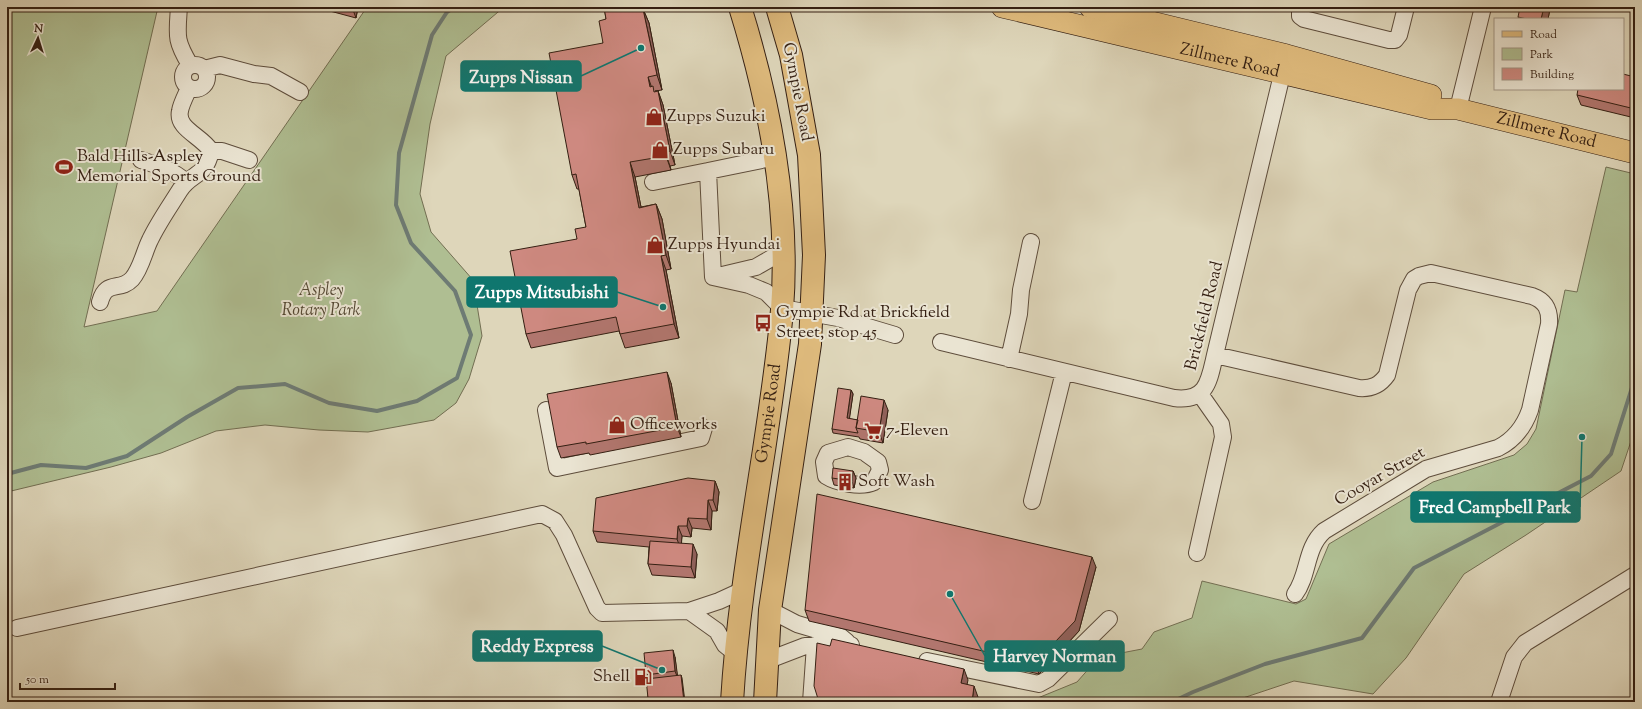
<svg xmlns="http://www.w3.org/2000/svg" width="1642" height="709" font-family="'Sorts Mill Goudy',serif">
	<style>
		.green { fill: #afbe92; stroke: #726e52 }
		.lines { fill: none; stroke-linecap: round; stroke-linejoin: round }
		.stream { stroke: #6e7b74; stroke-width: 4 }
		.minor-casing { stroke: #5e4d3c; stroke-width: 18 }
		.major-casing { stroke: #341f12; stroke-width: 22 }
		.highway-casing { stroke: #341f12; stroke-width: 24 }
		.minor { stroke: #eae4d2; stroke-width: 16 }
		.major { stroke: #dfbb7d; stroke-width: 21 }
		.highway { stroke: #dfbb7d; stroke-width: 22 }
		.wall { fill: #b1766e; stroke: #341f12 }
		.shaded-wall { fill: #90605a; stroke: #341f12 }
		.building { fill: #ce8980; stroke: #341f12 }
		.labels { text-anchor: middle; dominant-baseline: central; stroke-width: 4; stroke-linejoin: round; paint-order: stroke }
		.street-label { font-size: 17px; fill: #341f12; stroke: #eae4d2 }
		.poi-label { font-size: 17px; fill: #341f12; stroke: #eae4d2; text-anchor: start }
		.park-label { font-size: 17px; font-style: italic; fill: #534732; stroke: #eae4d2 }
		.leader { fill: none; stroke: #0f766e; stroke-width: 1.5 }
		.callout-dot { fill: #0f766e; stroke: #eae4d2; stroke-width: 1.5 }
		.callout { fill: #0f766e; stroke: #0f766e; stroke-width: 1.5 }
		.callout-label { font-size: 18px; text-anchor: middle; font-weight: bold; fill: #fff }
	</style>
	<rect width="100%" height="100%" fill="#ded6ba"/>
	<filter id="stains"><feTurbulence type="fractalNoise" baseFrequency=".005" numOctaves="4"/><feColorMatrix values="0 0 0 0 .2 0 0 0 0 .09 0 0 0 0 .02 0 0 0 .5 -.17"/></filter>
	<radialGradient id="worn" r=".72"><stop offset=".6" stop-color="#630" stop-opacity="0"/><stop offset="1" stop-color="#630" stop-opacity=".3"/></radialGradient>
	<path class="green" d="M7 7H158L84 327 157 311 367 7H504L446 56 430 124 420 194 431 232 473 280 482 336 469 379 456 403 434 420 368 432 319 430 265 425 216 431 161 453 111 467 7 492Z
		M1606 167 1635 174V429L1621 471 1526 535 1464 574 1406 658 1373 694 1294 681 1231 702H1028L1077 682 1107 648 1116 654 1142 649 1154 632 1192 618 1202 581 1296 604 1306 599 1329 544 1433 482 1514 455 1527 444 1536 429 1565 290 1577 292Z"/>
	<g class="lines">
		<path class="stream" d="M7 474 41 465 86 468 127 456 187 417 238 388 285 384 329 403 377 411 417 401 457 378 471 335 455 291 411 243 396 205 399 153 432 35 447 12 454 7
			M1172 702 1193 692 1265 664 1362 638 1414 568 1591 476 1611 454 1635 378"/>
		<g class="minor-casing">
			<path id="minor" d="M179 7C177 36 175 40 190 65
				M1300 7V16L1304 19 1389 40H1395L1399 35 1406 7
				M183 77a12 12 0 1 1 24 0a12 12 0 1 1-24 0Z
				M204 69 220 65 254 74 271 76 300 92
				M1458 109 1483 7
				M211 151H222L249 160
				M141 160C157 165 173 170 186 182
				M653 182 708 171
				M718 276 756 267 782 252
				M713 277 749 285 766 292 782 308 838 318 895 335
				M713 277 708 171 776 157
				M100 302C106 279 120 292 132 279 141 269 144 252 150 240 158 223 170 206 180 190 192 172 205 178 211 151 202 136 176 129 180 111 181 104 186 95 189 88
				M941 342 1174 398C1207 402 1209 381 1215 355L1285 62
				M1215 355 1359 388C1372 389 1380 385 1387 375L1408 290 1414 279 1419 276 1431 273 1532 296C1546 301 1550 310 1549 324L1530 410C1524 427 1514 440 1498 448L1426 469 1324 531C1305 548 1309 575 1295 594
				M1009 359 1019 314 1021 290 1031 242
				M546 410 557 468 701 438 704 428
				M848 447 864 452 878 462 880 470 874 482C861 488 837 483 826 476L824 462 828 453Z
				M1032 501 1064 372
				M1197 553 1223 437 1221 424 1200 394
				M770 610 797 624 841 637 847 642
				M689 611 717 631 725 645 735 653
				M17 628 542 514 555 521 564 535 597 608 602 613 689 611 719 601 743 590
				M766 661 805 646 851 645
				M927 661 1039 684 1048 679 1109 619
				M811 702 815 645
				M1499 702 1514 657 1525 643 1635 575"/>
		</g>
		<g class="major-casing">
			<g id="major">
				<path id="s1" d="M1002 7 1432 109H1458L1635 153"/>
				<path d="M1090 7 1287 55 1431 95"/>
			</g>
		</g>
		<g class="highway-casing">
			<g id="highway">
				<path id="s2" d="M732 702C737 617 751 534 764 450 771 403 778 357 782 310 790 208 770 104 740 7"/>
				<path d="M765 702 770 610 810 344 814 255 809 155 791 55 777 7"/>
			</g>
		</g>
		<use href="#minor" class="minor"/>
		<use href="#major" class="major"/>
		<use href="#highway" class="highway"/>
	</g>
	<path class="wall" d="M315 7H358L356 18Z
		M604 7H642V9H643L649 23 662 90 655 91H658L663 105 675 165 670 166 671 170 635 177 641 207 656 204 662 219 671 269 666 270 679 338 625 348 619 331 531 348 526 334 577 239 586 227 579 189H577L572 175 603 43 606 19Z
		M1220 7H1228V9Z
		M1550 9 1548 19H1519L1518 17Z
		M1635 77V118L1581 105 1577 95Z
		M671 383 681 437 590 455 589 453 561 458 557 447Z
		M851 390 853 394 849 419 858 420 888 410 883 443 860 439 859 437 833 433 832 429Z
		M853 471 856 478 854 488 834 485 832 478Z
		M715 481 719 492 717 511H712L711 530 692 528 691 537 682 536 681 543 697 554 695 578 652 575 648 564 649 547 597 542 593 531Z
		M1096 567 1079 631 1039 674 809 621 805 610Z
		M675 657 677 675 682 678 648 698V678L646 675Z"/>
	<path class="shaded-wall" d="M352 7H358L356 18Z
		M1544 7H1549L1550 9 1548 19H1541Z
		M643 9 649 23 662 90 657 75Z
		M648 77 653 91 650 87Z
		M658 91 663 105 675 165 670 151Z
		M665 152 670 166 671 170 666 156Z
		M630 162 635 177 644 222 639 208Z
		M656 204 662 219 671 269 666 255Z
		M661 256 666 270 679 338 674 324Z
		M667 372 671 383 681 437 677 427Z
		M851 390 853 394 849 422 847 418Z
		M884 400 888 410 883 443 879 432Z
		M853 471 856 478 854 488 852 481Z
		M715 481 719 492 717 511 713 500Z
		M708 500 712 511 711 530 707 519Z
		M688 518 692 528 691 537 687 526Z
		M678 526 682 536 681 550 677 539Z
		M693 544 697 554 695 578 691 567Z
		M1092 557 1096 567 1079 631 1039 674 1035 663Z
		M673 650 675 657 678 679 675 671Z
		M964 669 968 680 965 694 961 683Z
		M681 675 682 678 685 702H684Z
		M974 686 978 697 977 702H972Z"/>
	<path class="building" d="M604 7H640V10L643 9 657 75 648 77 650 87 653 86 654 92 658 91 670 151 665 152 666 156 630 162 639 208 656 204 666 255 661 256 674 324 620 334 616 317 526 334 510 251 577 239 575 229 586 227 576 174 572 175 549 53 603 43 599 21 606 19Z
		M1520 7H1544L1541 19H1527L1518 17Z
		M1623 74 1635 77V109L1577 95 1578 89H1623Z
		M667 372 677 427 586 444V442L557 447 547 394Z
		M838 388 851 390 847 418 858 420 856 428 858 433 832 429Z
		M861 396 884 400 879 432 856 428Z
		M833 468 853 471 852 481 832 478Z
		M688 478 715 481 713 500H708L707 519 688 518 687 526H678L677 539 593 531 596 498Z
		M817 494 1092 557 1075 621 1035 663 805 610Z
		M650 541 693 544 691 567 648 564Z
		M832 639 964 669 961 683 974 686 972 702H819L814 686 817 643 830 646Z
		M673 650 675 671 646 675 644 653Z
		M681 675 684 702H642L641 699 648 698 646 679Z"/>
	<defs>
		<g id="shop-bare" transform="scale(1.38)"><path d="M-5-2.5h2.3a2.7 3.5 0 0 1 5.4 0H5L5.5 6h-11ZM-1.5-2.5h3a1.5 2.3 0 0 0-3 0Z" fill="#8f2418" stroke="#eae4d2" stroke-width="2.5" paint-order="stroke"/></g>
		<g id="stadium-bare" transform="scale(1.38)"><path d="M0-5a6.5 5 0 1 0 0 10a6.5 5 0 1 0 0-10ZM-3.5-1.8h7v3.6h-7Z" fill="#8f2418" stroke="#eae4d2" stroke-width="2.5" paint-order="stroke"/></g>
		<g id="bus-bare" transform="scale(1.38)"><path d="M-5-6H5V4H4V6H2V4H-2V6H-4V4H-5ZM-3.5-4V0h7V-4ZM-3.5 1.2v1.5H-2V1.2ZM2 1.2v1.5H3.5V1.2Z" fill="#8f2418" stroke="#eae4d2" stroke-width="2.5" paint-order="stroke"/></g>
		<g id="supermarket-bare" transform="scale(1.38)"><path d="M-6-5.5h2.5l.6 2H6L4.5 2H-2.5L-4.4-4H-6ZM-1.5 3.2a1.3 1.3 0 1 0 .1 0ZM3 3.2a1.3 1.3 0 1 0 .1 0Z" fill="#8f2418" stroke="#eae4d2" stroke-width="2.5" paint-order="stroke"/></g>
		<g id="building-bare" transform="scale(1.38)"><path d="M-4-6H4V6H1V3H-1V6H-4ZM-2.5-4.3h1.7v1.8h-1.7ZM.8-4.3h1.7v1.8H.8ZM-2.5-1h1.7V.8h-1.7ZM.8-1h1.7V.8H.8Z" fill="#8f2418" stroke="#eae4d2" stroke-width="2.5" paint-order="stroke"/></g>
		<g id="fuel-bare" transform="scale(1.38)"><path d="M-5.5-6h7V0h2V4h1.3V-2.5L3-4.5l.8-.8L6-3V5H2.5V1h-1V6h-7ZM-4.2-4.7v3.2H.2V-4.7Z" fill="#8f2418" stroke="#eae4d2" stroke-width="2.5" paint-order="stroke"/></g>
	</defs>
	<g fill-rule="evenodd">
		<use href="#shop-bare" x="654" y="117"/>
		<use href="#shop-bare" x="660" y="150"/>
		<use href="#stadium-bare" x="64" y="167"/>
		<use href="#shop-bare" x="655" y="245"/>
		<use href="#bus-bare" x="763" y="323"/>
		<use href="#shop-bare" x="617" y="425"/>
		<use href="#supermarket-bare" x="873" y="431"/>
		<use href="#building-bare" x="845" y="482"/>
		<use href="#fuel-bare" x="643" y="677"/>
	</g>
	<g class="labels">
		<g class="street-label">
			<text stroke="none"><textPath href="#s1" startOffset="234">Zillmere Road</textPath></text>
			<text transform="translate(797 92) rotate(79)">Gympie Road</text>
			<text stroke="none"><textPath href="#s1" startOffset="559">Zillmere Road</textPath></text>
			<text transform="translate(1205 316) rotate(-76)">Brickfield Road</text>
			<text stroke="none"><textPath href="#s2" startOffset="291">Gympie Road</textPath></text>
			<text transform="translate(1380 477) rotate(-30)">Cooyar Street</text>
		</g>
		<g class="poi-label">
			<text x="667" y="117">Zupps Suzuki</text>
			<text x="673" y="150">Zupps Subaru</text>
			<text x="77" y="157">Bald Hills-Aspley<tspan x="77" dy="20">Memorial Sports Ground</tspan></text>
			<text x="668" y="245">Zupps Hyundai</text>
			<text x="776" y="313">Gympie Rd at Brickfield<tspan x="776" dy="20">Street, stop 45</tspan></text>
			<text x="630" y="425">Officeworks</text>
			<text x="886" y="431">7-Eleven</text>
			<text x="858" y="482">Soft Wash</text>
			<text x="630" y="677" text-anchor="end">Shell</text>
		</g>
		<g class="park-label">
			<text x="321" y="291">Aspley<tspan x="321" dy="20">Rotary Park</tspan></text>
		</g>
	</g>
	<path class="leader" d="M641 48L581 76M663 307L617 292M1582 437L1580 507M662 670L602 646M950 594L985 656"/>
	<g class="callout-dot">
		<circle cx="641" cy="48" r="4"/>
		<circle cx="663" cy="307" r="4"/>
		<circle cx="1582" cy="437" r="4"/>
		<circle cx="662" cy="670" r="4"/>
		<circle cx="950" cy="594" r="4"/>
	</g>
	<g class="callout">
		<rect x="461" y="61" width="120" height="30" rx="4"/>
		<rect x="467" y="277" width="150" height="30" rx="4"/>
		<rect x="1411" y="492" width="169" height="30" rx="4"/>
		<rect x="473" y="631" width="129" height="30" rx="4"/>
		<rect x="985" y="641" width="139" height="30" rx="4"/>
	</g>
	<g class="callout-label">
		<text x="521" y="83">Zupps Nissan</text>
		<text x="542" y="298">Zupps Mitsubishi</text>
		<text x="1495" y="513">Fred Campbell Park</text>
		<text x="537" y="652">Reddy Express</text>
		<text x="1055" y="662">Harvey Norman</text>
	</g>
	<rect width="1642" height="709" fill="none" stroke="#ded6ba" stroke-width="24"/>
	<rect x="8" y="8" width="1626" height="693" fill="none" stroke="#341f12" stroke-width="2"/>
	<rect x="12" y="12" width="1618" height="685" fill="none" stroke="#341f12"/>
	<rect x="1494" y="18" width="130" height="72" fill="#eae4d2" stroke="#a19585"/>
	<rect x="1502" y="31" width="20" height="6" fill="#dfbb7d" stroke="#a19585"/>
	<text x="1530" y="38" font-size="12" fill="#341f12">Road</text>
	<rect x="1502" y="48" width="20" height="12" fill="#afbe92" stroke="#a19585"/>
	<text x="1530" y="58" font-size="12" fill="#341f12">Park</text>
	<rect x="1502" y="68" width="20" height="12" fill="#ce8980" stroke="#a19585"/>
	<text x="1530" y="78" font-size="12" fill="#341f12">Building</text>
	<g transform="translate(38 38) rotate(4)" stroke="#eae4d2" stroke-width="3" paint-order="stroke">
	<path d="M0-3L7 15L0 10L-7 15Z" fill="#341f12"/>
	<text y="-6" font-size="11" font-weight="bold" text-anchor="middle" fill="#341f12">N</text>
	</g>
	<path d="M20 683v6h95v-6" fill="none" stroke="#341f12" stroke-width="2"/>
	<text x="26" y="683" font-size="12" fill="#341f12" stroke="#eae4d2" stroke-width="3" paint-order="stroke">50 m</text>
	<rect width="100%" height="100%" filter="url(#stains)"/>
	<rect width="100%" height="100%" fill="url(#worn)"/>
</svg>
